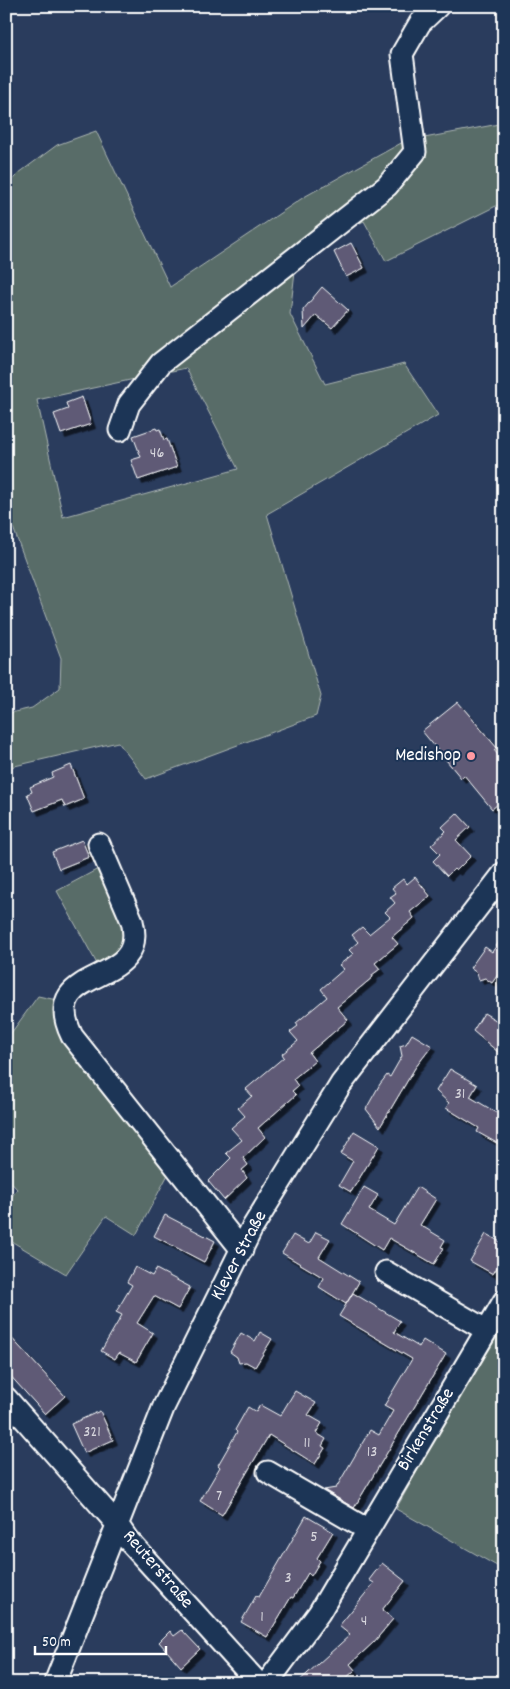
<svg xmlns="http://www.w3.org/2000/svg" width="510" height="1689" font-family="Dekko,sans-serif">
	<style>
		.green { fill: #596c67; stroke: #acb6b3; fill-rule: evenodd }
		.building { fill: #5e5a76; stroke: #fff; filter: url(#shadow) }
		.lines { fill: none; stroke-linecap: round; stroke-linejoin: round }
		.minor-casing { stroke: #fff; stroke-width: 25 }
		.minor { stroke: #1d3557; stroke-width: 21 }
		.poi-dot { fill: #ff9aa2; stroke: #1d3557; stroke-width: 2 }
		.labels { text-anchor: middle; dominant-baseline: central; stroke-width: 4; stroke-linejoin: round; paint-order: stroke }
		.number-label { font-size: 16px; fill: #d7d6dd }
		.poi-label { font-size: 19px; fill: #fff; stroke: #1d3557; text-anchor: end }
		.street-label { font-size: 19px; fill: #fff; stroke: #1d3557 }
	</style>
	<defs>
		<filter id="shadow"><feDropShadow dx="4.5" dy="4.5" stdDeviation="0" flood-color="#0009"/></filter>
	</defs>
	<rect width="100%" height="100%" fill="#2a3c5d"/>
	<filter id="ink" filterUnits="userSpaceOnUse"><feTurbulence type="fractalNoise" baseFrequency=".02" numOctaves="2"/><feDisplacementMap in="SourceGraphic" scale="10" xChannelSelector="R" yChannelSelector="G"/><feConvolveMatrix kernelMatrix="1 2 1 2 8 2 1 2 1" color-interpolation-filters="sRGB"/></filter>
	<g filter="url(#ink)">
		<path class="green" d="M504 123V202L386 261 364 221 297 254 290 314 325 384 404 364 438 415 267 514 321 696 316 716 146 779 118 742 6 768V714L32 708 60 688 61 658 11 522 6 503V186L19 173 57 145 96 131 170 287 304 197 403 142ZM186 368 238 469 63 517 37 400Z
			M113 861 143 942 138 957 102 973 57 891Z
			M38 996 66 1002 64 1013 173 1165 136 1235 106 1216 66 1274 6 1238V1205L17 1189 6 1177V1040Z
			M504 1325V1570L396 1509 461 1393Z"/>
		<path class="building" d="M351 243 364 268 346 277 334 252Z
			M322 287 348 310 332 328 316 315 304 329 303 310Z
			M82 397 91 424 61 434 54 414 68 409 66 403Z
			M156 428 157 430 160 429 164 440 167 439 177 467 138 480 131 460 141 457 133 436Z
			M458 702 497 748 494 750 504 762V799L492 809 464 775 461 778 422 731Z
			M71 765 84 799 65 807 62 800 34 811 27 794 32 792 30 787 53 777 52 773Z
			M457 813 470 827 456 840 471 856 456 871 454 869 447 876 433 861 440 854 431 845 446 831 442 827Z
			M82 840 89 857 59 869 52 852Z
			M415 877 430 896 410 912 414 918 392 937 398 944 375 963 380 969 372 975 373 977 337 1007 348 1020 309 1053 315 1061 293 1079 298 1086 292 1091 296 1095 258 1128 265 1137 243 1158 248 1165 242 1170 247 1178 224 1200 208 1181 231 1158 226 1153 242 1140 231 1128 245 1116 238 1108 252 1096 246 1089 284 1057 282 1054 298 1041 290 1032 298 1026 296 1023 327 997 321 989 344 969 339 965 353 954 349 950 358 942 352 935 362 927 369 934 390 917 385 912 395 903 390 897 396 893 392 888 403 879 407 884Z
			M504 935V966L492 983 485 978 479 980 477 973 470 968 485 947 492 952Z
			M484 1013 504 1025V1042L498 1052 473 1031Z
			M412 1034 432 1046 415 1068 380 1127 366 1109 380 1084 387 1075 390 1077 402 1056 400 1046 406 1044Z
			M450 1069 477 1085 470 1097 504 1117V1147L477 1132 479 1128 446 1108 449 1103 436 1091Z
			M354 1131 379 1146 351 1192 339 1185 353 1161 341 1154Z
			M364 1187 378 1195 369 1210 394 1225 417 1187 436 1199 420 1225 445 1240 441 1247 444 1248 434 1264 389 1238 382 1250 342 1224Z
			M165 1215 215 1241 204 1262 154 1236Z
			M316 1232 330 1239 319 1257 359 1282 346 1304 319 1287 324 1278 282 1253 293 1235 309 1244Z
			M486 1234 504 1244V1256L493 1274 470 1261Z
			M135 1267 152 1276 156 1269 190 1287 178 1309 154 1296 137 1323 153 1333 136 1362 119 1353 115 1359 101 1351 122 1315 116 1312 132 1285 127 1282Z
			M353 1293 400 1321 394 1332 419 1347 423 1340 446 1354 354 1508 324 1490 336 1488 370 1430 379 1435 393 1411 384 1406 412 1359 339 1316Z
			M6 1332 65 1396 45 1414 6 1371Z
			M260 1332 272 1339 255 1367 246 1362 239 1363 237 1357 230 1352 241 1333 255 1341Z
			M295 1391 316 1403 308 1415 322 1423 316 1433 326 1439 322 1446 325 1448 315 1464 269 1435 222 1515 200 1501 220 1467 218 1465 237 1432 235 1430 248 1407 256 1412 260 1405 280 1416Z
			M100 1411 113 1440 84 1453 71 1424Z
			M306 1516 333 1532 317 1558 320 1561 311 1576 308 1573 293 1598 291 1597 267 1637 241 1622 256 1596 259 1597Z
			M382 1563 405 1581 382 1610 393 1619 374 1642 350 1664 355 1670 341 1683H297L350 1635 339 1626 374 1583 369 1580Z
			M182 1630 200 1649 181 1667 159 1642 170 1631 174 1636Z"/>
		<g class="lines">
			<g class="minor-casing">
				<path id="minor" d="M120 430 129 404 161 363 387 186 415 152 402 54 420 23 438 6
					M99 844 132 921C150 991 36 962 72 1036L242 1250
					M386 1272 486 1330
					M6 1398 117 1524 128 1540 258 1683
					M268 1472 368 1530
					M55 1683 164 1406 251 1230 341 1084 504 873
					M267 1683 319 1613 504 1301"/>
			</g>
			<use href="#minor" class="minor"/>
		</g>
	</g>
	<circle class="poi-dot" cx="471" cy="756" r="5"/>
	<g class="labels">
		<g class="number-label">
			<text x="157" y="453">46</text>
			<text x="460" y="1094">31</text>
			<text x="92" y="1432">321</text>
			<text x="307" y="1443">11</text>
			<text x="372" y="1452">13</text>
			<text x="219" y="1496">7</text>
			<text x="314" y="1537">5</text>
			<text x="288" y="1578">3</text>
			<text x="262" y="1617">1</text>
			<text x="364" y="1621">4</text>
		</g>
		<g class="poi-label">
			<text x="461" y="756">Medishop</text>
		</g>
		<g class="street-label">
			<text transform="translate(240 1256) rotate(-62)">Klever Straße</text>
			<text transform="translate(427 1430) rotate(-59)">Birkenstraße</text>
			<text transform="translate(157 1570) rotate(49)">Reuterstraße</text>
		</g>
	</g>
	<rect width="510" height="1689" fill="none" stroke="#1d3557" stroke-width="25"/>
	<rect x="12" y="12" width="485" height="1664" fill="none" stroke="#fff" stroke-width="2" filter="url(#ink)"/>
	<path d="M35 1646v8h131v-8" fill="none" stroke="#ffffff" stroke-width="2.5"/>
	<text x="42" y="1646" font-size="15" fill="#ffffff" stroke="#1d3557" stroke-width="4" paint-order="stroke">50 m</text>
</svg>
